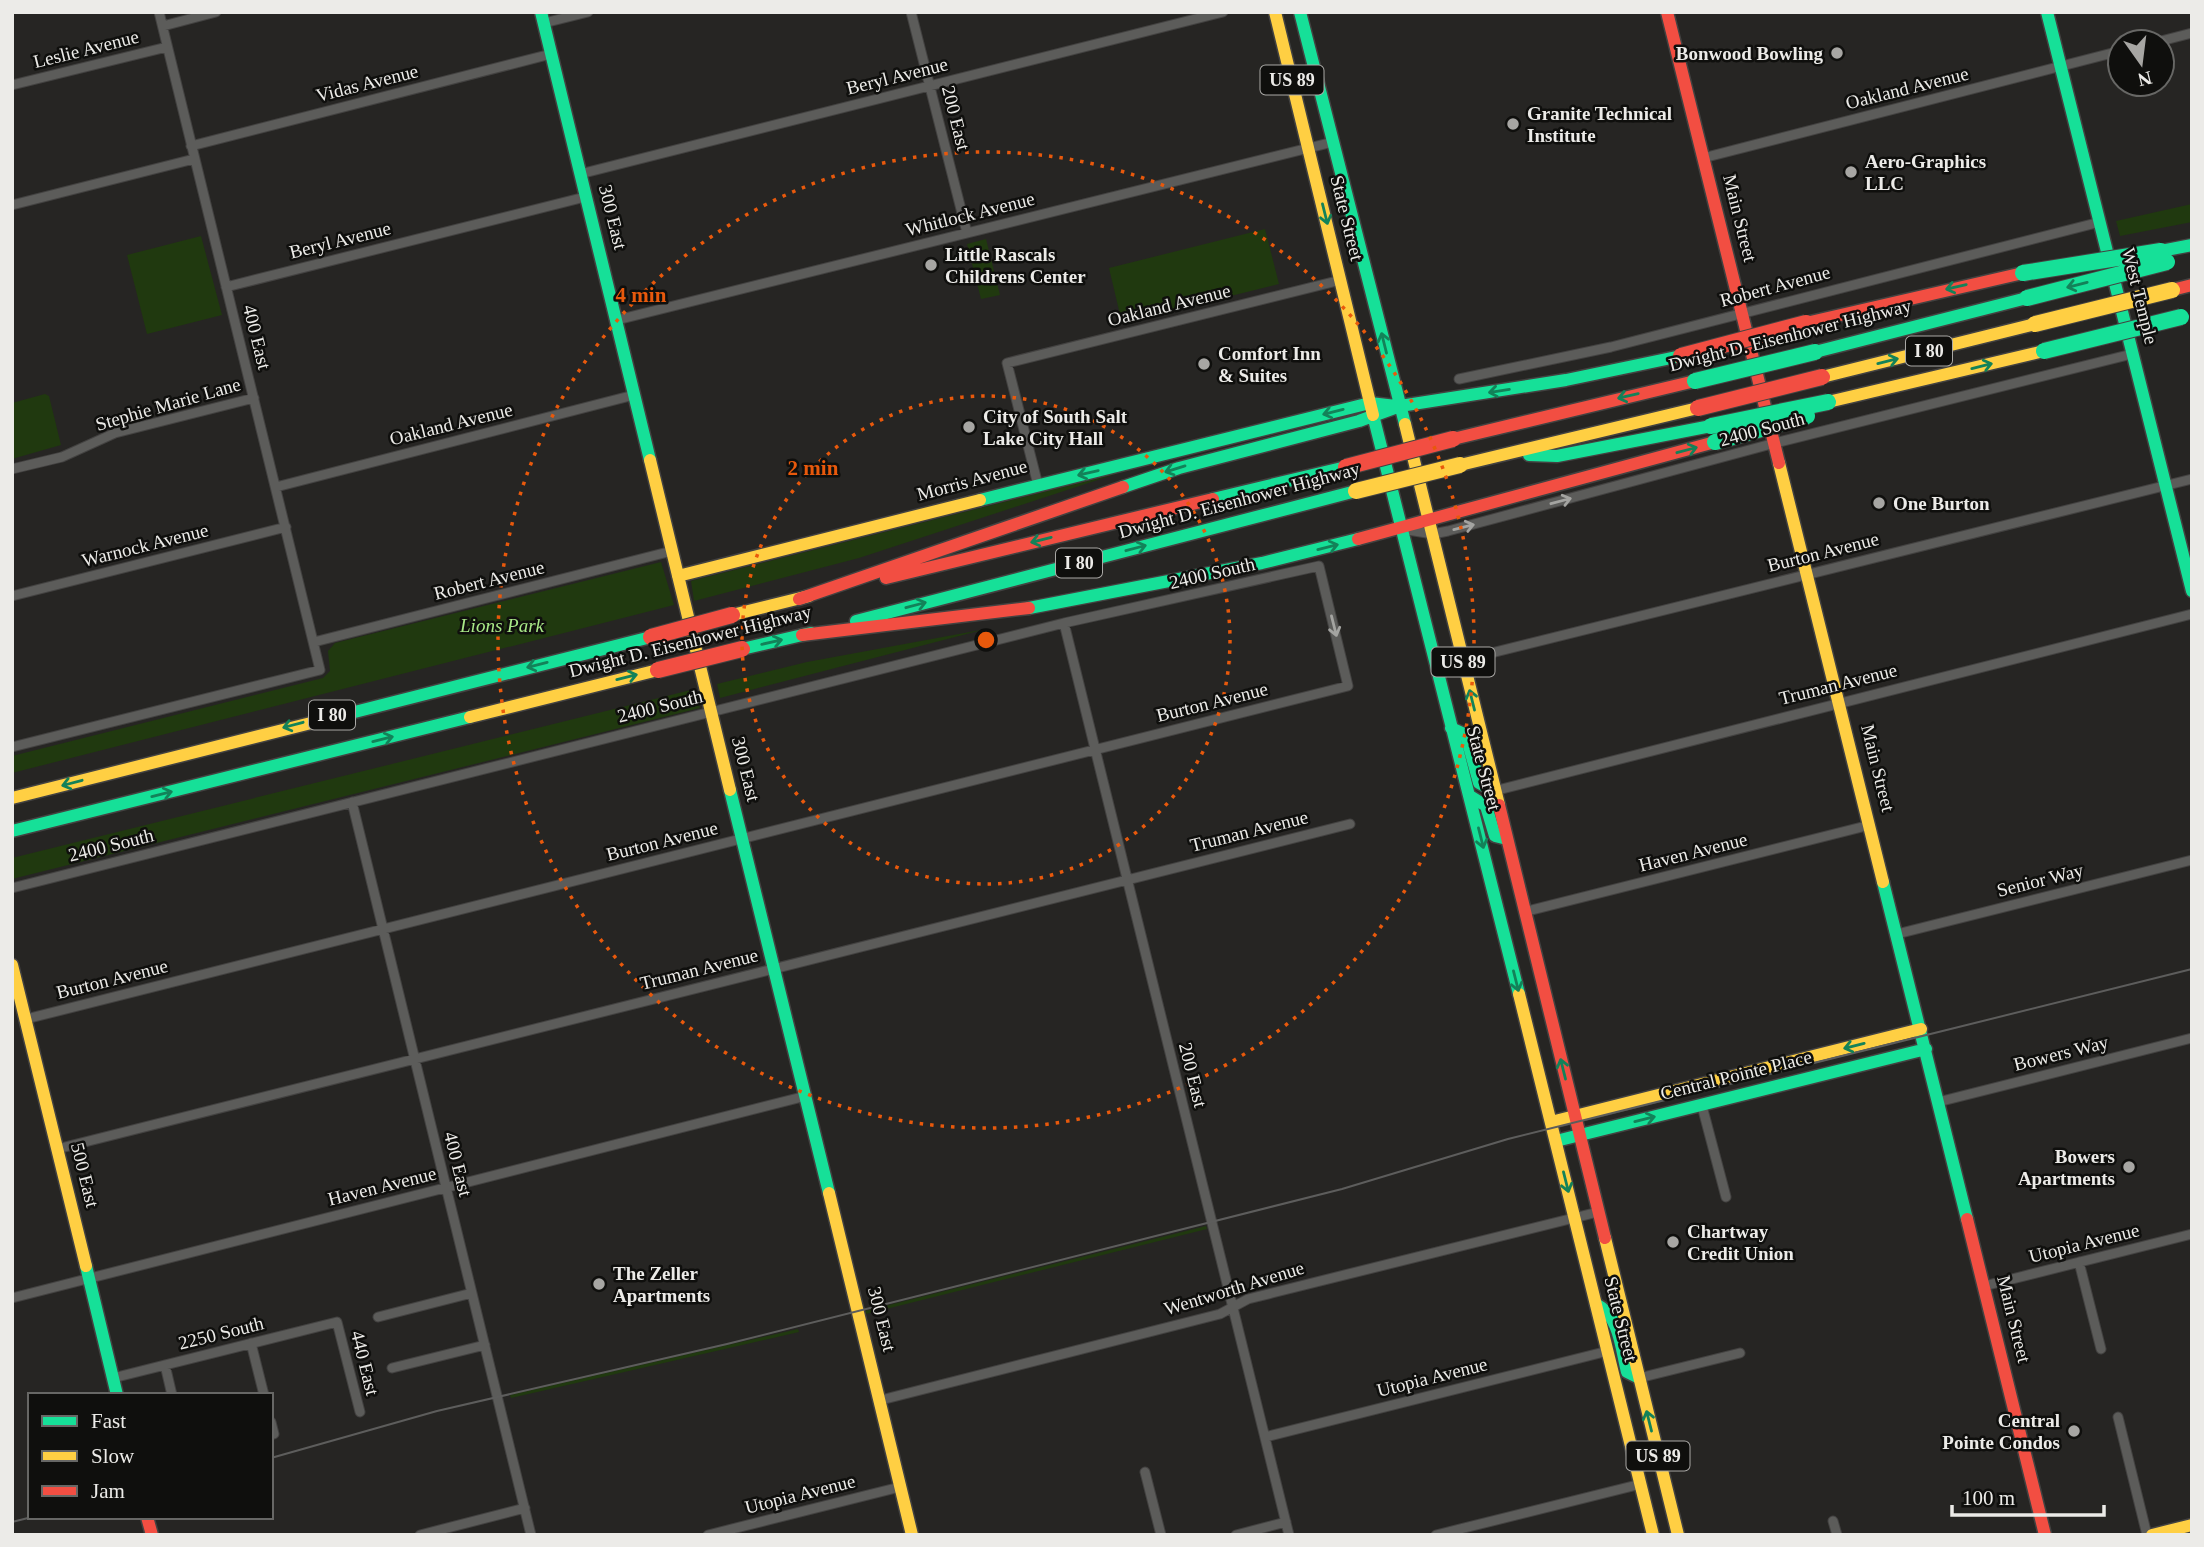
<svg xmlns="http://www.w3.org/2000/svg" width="2204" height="1547" font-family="'Times New Roman',serif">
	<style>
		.green { fill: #20390f }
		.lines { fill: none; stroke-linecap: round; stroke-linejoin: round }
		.street-casing { stroke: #434241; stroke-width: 11 }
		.fast-casing { stroke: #434241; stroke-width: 15 }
		.slow-casing { stroke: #434241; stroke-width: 15 }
		.jam-casing { stroke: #434241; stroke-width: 15 }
		.street { stroke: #5c5c5a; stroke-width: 9 }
		.fast { stroke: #16e098; stroke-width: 12 }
		.slow { stroke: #ffcf43; stroke-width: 12 }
		.jam { stroke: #f24e42; stroke-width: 12 }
		.tram { stroke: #5d5d5c; stroke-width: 2 }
		.fast-bridge-casing { stroke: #434241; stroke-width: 18; stroke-linecap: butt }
		.slow-bridge-casing { stroke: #434241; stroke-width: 18; stroke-linecap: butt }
		.jam-bridge-casing { stroke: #434241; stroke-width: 18; stroke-linecap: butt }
		.fast-bridge { stroke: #16e098; stroke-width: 16 }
		.slow-bridge { stroke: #ffcf43; stroke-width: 16 }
		.jam-bridge { stroke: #f24e42; stroke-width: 16 }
		.oneway { stroke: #138259 }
		.oneway2 { stroke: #a4a4a1 }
		.ring { fill: none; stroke: #e8590c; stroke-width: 3.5; stroke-dasharray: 3.5 7 }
		.poi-dot { fill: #a7a6a3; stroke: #0f0f0d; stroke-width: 2.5 }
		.labels { text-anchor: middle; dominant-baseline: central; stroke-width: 5; stroke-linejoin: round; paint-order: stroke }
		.shield { fill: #0f0f0d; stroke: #aaa9a6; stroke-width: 2 }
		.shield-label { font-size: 18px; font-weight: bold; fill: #ecebe8 }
		.street-label { font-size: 19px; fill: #ecebe8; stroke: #0f0f0d }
		.poi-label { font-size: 19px; font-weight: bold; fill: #ecebe8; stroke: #0f0f0d; text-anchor: start }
		.park-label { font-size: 19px; font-style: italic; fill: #a9e988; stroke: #0f0f0d }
		.centre { fill: #e8590c; stroke: #0f0f0d; stroke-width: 3.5 }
		.ring-label { font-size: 21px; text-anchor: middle; font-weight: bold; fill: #e8590c; stroke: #0f0f0d; stroke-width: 5; stroke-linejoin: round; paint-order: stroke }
	</style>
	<rect width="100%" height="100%" fill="#262523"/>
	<path class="green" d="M2192 204V222L2120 236 2116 221Z
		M1265 229 1279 284 1122 323 1109 268Z
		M201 236 222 315 147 334 127 255Z
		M986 239 1000 295 981 299 967 244Z
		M45 394 49 396 61 445 12 459V403Z
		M1119 473 859 558 694 601 691 581Z
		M661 562 674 605 12 773V756L323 678 330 671 328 651 335 643Z
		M986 629 720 698 717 684 807 662Z
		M695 689 700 708 12 879V858Z
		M1206 1226 1207 1229 866 1314 865 1311Z
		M798 1329 799 1332 511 1398 510 1395Z"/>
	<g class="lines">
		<g class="street-casing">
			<path id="street" d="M911 12 967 233
				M544 23 588 12
				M163 26 216 12
				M2157 42 2192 33
				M12 85 167 47
				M191 146 551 54
				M1703 158 2120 51
				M580 174 1223 12
				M12 205 194 159
				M226 287 585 197
				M617 320 1333 142
				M1459 379 1611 347 2100 222
				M12 469 62 457 115 433 254 398
				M1038 485 1007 363 1341 280
				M276 487 634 395
				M1408 530 1433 534 1448 531 1775 443 2132 354
				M12 596 286 527
				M1064 623 1289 1535
				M314 642 672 551
				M1463 660 2192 479
				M12 747 320 670 159 12
				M1494 791 2192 614
				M352 802 531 1535
				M12 888 1064 623 1319 566 1348 686 26 1019
				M1524 912 1870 825
				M1897 934 2192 860
				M1938 1102 2192 1038
				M1702 1106 1726 1197
				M57 1149 1350 824
				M2079 1262 2101 1349
				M1984 1286 2192 1234
				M12 1298 806 1096
				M378 1317 472 1293
				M251 1343 264 1395
				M165 1365 172 1395
				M392 1368 485 1345
				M113 1378 337 1322 360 1412
				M1639 1378 1740 1353
				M881 1400 1220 1314 1248 1299 1272 1293 1598 1212
				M2118 1417 2147 1535
				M271 1422 274 1434
				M1265 1437 1608 1351
				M1145 1472 1161 1535
				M1833 1521 1837 1535
				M420 1535 525 1508
				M708 1535 900 1487
				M1236 1535 1286 1522
				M1436 1535 1641 1484"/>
		</g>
		<g class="fast-casing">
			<path id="fast" d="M541 12 650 460
				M1300 12 1405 424
				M2047 12 2192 591
				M2161 251 2192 245
				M1815 352 2027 298
				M1373 415 1519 994
				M1529 455 1557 456 1711 426
				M1123 487 1179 468 1359 421 1400 406 1566 380 1681 356
				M1213 499 1346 467
				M980 500 1370 403 1396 406
				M1029 608 1262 563 1358 539
				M856 621 1356 491
				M742 649 811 633
				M327 719 651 637
				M1451 728 1466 735 1479 783 1494 791
				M730 790 829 1193
				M1470 796 1486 806 1495 836 1503 838
				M12 831 470 717
				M1883 882 1967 1219
				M1556 1141 1926 1049
				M86 1266 117 1395
				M1596 1304C1620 1316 1621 1349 1627 1372L1639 1378"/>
		</g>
		<g class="slow-casing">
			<path id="slow" d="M1275 12 1373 415
				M1822 377 2035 324
				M1828 402 2044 351
				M1405 424 1499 805
				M650 460 730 790
				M1779 463 1883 882
				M1460 465 1698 408
				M678 576 980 500
				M732 615 809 596
				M470 717 658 670
				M12 798 327 719
				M12 965 86 1266
				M1519 994 1653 1535
				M1551 1122 1921 1029
				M829 1193 912 1535
				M1605 1238 1678 1535
				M2152 1535 2192 1525"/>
		</g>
		<g class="jam-casing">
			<path id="jam" d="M1667 12 1779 463
				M2172 290 2192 285
				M1806 323 2023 273
				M1453 439 1695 381
				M1358 539 1715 442
				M886 578 1213 499
				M799 599 1123 487
				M802 635 1029 608
				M1499 805 1605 1238
				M1967 1219 2045 1535
				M147 1517 152 1535"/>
		</g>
		<use href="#street" class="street"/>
		<use href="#fast" class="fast"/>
		<use href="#slow" class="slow"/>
		<use href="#jam" class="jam"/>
		<path class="tram" d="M271 1458 437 1411 727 1344 1342 1189 1508 1139 2192 969
			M12 1522 32 1517"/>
		<g class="fast-bridge-casing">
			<path id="fast-bridge" d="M2023 273 2161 251
				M2027 298 2167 262
				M2044 351 2181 317
				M1695 381 1815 352
				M1711 426 1828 402
				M1715 442 1807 416"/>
		</g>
		<g class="slow-bridge-casing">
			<path id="slow-bridge" d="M2035 324 2172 290
				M1356 491 1460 465"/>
		</g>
		<g class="jam-bridge-casing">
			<path id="jam-bridge" d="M1681 356 1806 323
				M1698 408 1822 377
				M1346 467 1453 439
				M651 637 732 615
				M658 670 742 649"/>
		</g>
		<use href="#fast-bridge" class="fast-bridge"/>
		<use href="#slow-bridge" class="slow-bridge"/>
		<use href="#jam-bridge" class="jam-bridge"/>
	</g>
	<defs><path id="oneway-shaft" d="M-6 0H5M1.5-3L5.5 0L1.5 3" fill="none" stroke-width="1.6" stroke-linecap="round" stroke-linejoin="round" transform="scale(1.75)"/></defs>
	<g class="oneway">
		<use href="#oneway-shaft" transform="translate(1325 214) rotate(76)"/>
		<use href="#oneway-shaft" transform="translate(2077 285) rotate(166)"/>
		<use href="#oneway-shaft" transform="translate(1956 287) rotate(167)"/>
		<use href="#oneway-shaft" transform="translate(1384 343) rotate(-104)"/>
		<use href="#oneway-shaft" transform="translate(1888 361) rotate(-14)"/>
		<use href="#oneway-shaft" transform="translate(1982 366) rotate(-14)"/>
		<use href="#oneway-shaft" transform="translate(1499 391) rotate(171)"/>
		<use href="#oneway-shaft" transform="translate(1628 396) rotate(167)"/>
		<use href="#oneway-shaft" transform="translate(1333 412) rotate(166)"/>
		<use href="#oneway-shaft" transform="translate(1687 450) rotate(-15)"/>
		<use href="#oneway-shaft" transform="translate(1175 469) rotate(163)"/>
		<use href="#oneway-shaft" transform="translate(1088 473) rotate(167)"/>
		<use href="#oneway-shaft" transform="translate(1041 540) rotate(166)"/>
		<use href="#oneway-shaft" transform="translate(1328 547) rotate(-14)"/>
		<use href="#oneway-shaft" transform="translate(1136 548) rotate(-15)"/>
		<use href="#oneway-shaft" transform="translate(916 605) rotate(-15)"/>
		<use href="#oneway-shaft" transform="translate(772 642) rotate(-13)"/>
		<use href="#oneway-shaft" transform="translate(537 665) rotate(166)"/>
		<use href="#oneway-shaft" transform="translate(627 677) rotate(-14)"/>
		<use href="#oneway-shaft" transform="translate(1472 700) rotate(-104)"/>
		<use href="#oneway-shaft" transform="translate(293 725) rotate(165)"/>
		<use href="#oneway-shaft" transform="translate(383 739) rotate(-14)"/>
		<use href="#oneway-shaft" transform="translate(72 783) rotate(165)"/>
		<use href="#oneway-shaft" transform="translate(162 794) rotate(-14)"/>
		<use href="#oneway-shaft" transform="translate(1481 838) rotate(76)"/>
		<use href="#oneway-shaft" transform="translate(1516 981) rotate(76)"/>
		<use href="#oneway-shaft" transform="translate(1854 1046) rotate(166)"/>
		<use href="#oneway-shaft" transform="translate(1563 1069) rotate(-104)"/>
		<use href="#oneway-shaft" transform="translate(1645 1119) rotate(-14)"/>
		<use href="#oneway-shaft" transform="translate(1566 1182) rotate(76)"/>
		<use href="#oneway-shaft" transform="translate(1649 1421) rotate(-104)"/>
	</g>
	<g class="oneway2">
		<use href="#oneway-shaft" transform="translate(1561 501) rotate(-15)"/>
		<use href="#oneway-shaft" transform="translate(1464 527) rotate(-14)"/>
		<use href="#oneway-shaft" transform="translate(1334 626) rotate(76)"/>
	</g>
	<g class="ring">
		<circle cx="986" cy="640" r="244"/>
		<circle cx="986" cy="640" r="488"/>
	</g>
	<g class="poi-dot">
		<circle cx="1837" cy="53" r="7"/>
		<circle cx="1513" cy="124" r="7"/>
		<circle cx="1851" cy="172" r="7"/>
		<circle cx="931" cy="265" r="7"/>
		<circle cx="1204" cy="364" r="7"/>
		<circle cx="969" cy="427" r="7"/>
		<circle cx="1879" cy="503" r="7"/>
		<circle cx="2129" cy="1167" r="7"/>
		<circle cx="1673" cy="1242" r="7"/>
		<circle cx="599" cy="1284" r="7"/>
		<circle cx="2074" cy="1431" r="7"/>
	</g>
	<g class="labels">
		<g class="shield">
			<rect x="1260.5" y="65.5" width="63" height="29" rx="5"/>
			<rect x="1906" y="336.5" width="46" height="29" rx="5"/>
			<rect x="1056" y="548.5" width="46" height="29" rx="5"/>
			<rect x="1431.5" y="647.5" width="63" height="29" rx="5"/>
			<rect x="309" y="700.5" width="46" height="29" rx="5"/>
			<rect x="1626.5" y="1441.5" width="63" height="29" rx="5"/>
		</g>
		<g class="shield-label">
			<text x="1292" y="80">US 89</text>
			<text x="1929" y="351">I 80</text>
			<text x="1079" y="563">I 80</text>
			<text x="1463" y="662">US 89</text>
			<text x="332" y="715">I 80</text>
			<text x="1658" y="1456">US 89</text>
		</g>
		<g class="street-label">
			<text transform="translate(86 49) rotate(-14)">Leslie Avenue</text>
			<text transform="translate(897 76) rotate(-14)">Beryl Avenue</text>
			<text transform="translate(367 83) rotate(-14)">Vidas Avenue</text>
			<text transform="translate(1907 88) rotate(-14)">Oakland Avenue</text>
			<text transform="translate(956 118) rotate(76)">200 East</text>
			<text transform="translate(970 214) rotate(-14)">Whitlock Avenue</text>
			<text transform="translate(613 217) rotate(76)">300 East</text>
			<text transform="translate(1347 218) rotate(76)">State Street</text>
			<text transform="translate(1740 218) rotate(76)">Main Street</text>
			<text transform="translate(340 240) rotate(-14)">Beryl Avenue</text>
			<text transform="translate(1775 286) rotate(-15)">Robert Avenue</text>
			<text transform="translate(2140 296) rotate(76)">West Temple</text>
			<text transform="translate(1169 305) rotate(-14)">Oakland Avenue</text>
			<text transform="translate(1790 335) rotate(-14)">Dwight D. Eisenhower Highway</text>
			<text transform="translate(257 337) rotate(76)">400 East</text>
			<text transform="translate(168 404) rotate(-16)">Stephie Marie Lane</text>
			<text transform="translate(451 424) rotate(-14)">Oakland Avenue</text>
			<text transform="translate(1762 429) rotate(-15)">2400 South</text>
			<text transform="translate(972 480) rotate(-15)">Morris Avenue</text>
			<text transform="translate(1239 500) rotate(-15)">Dwight D. Eisenhower Highway</text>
			<text transform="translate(145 545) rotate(-14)">Warnock Avenue</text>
			<text transform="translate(1823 552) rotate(-14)">Burton Avenue</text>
			<text transform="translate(1212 573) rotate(-13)">2400 South</text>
			<text transform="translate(489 580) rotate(-14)">Robert Avenue</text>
			<text transform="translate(690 641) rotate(-14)">Dwight D. Eisenhower Highway</text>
			<text transform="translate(1838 684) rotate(-14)">Truman Avenue</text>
			<text transform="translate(1212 702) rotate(-14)">Burton Avenue</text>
			<text transform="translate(660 706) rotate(-14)">2400 South</text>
			<text transform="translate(1484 768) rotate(75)">State Street</text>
			<text transform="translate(1878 768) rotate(76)">Main Street</text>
			<text transform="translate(746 769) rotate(76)">300 East</text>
			<text transform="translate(1249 831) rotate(-14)">Truman Avenue</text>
			<text transform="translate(662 841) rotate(-14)">Burton Avenue</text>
			<text transform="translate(111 845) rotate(-14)">2400 South</text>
			<text transform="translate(1693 852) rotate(-14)">Haven Avenue</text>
			<text transform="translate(2040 880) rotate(-14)">Senior Way</text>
			<text transform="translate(699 969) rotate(-14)">Truman Avenue</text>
			<text transform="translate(112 979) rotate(-14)">Burton Avenue</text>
			<text transform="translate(2061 1053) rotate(-14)">Bowers Way</text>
			<text transform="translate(1193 1075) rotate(76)">200 East</text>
			<text transform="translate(1736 1075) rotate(-14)">Central Pointe Place</text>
			<text transform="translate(458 1164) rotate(76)">400 East</text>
			<text transform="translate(85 1175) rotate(76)">500 East</text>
			<text transform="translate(382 1186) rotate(-14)">Haven Avenue</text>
			<text transform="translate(2084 1243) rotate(-14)">Utopia Avenue</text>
			<text transform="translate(1234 1288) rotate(-17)">Wentworth Avenue</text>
			<text transform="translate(882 1319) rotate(76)">300 East</text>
			<text transform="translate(1621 1319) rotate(76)">State Street</text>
			<text transform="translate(2014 1319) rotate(76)">Main Street</text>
			<text transform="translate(221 1333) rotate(-14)">2250 South</text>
			<text transform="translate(365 1363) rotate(76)">440 East</text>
			<text transform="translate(1432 1377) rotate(-14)">Utopia Avenue</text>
			<text transform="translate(800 1494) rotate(-14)">Utopia Avenue</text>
		</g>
		<g class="poi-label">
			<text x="1823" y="53" text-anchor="end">Bonwood Bowling</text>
			<text x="1527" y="113">Granite Technical<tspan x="1527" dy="22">Institute</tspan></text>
			<text x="1865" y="161">Aero-Graphics<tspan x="1865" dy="22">LLC</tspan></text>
			<text x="945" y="254">Little Rascals<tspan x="945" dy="22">Childrens Center</tspan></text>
			<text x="1218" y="353">Comfort Inn<tspan x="1218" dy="22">&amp; Suites</tspan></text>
			<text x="983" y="416">City of South Salt<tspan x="983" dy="22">Lake City Hall</tspan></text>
			<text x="1893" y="503">One Burton</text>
			<text x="2115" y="1156" text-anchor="end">Bowers<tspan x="2115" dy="22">Apartments</tspan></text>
			<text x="1687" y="1231">Chartway<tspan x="1687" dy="22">Credit Union</tspan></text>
			<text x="613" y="1273">The Zeller<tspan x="613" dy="22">Apartments</tspan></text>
			<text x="2060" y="1420" text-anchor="end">Central<tspan x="2060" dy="22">Pointe Condos</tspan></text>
		</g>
		<g class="park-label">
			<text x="502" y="625">Lions Park</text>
		</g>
	</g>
	<circle cx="986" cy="640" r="10" class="centre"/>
	<g class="ring-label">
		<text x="641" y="302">4 min</text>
		<text x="813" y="475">2 min</text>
	</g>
	<rect width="2204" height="1547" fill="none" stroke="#ecebe8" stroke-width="28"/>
	<rect x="28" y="1393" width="245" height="126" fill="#0f0f0d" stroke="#676765" stroke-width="2"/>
	<rect x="42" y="1416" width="35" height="10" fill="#16e098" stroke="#676765" stroke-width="2"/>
	<text x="91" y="1428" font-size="21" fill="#ecebe8">Fast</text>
	<rect x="42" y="1451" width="35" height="10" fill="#ffcf43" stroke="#676765" stroke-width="2"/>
	<text x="91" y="1463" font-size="21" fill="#ecebe8">Slow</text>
	<rect x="42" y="1486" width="35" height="10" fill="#f24e42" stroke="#676765" stroke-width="2"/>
	<text x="91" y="1498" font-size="21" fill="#ecebe8">Jam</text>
	<g transform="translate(2141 63) rotate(166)"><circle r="33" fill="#0f0f0d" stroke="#676765" stroke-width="2"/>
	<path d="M0-5L12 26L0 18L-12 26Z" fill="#a7a6a3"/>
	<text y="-10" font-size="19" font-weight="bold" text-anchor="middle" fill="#ecebe8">N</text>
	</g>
	<path d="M1952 1505v10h152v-10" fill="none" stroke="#ecebe8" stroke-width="3.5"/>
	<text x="1962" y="1505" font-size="21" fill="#ecebe8" stroke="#0f0f0d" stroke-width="5" paint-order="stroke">100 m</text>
</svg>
